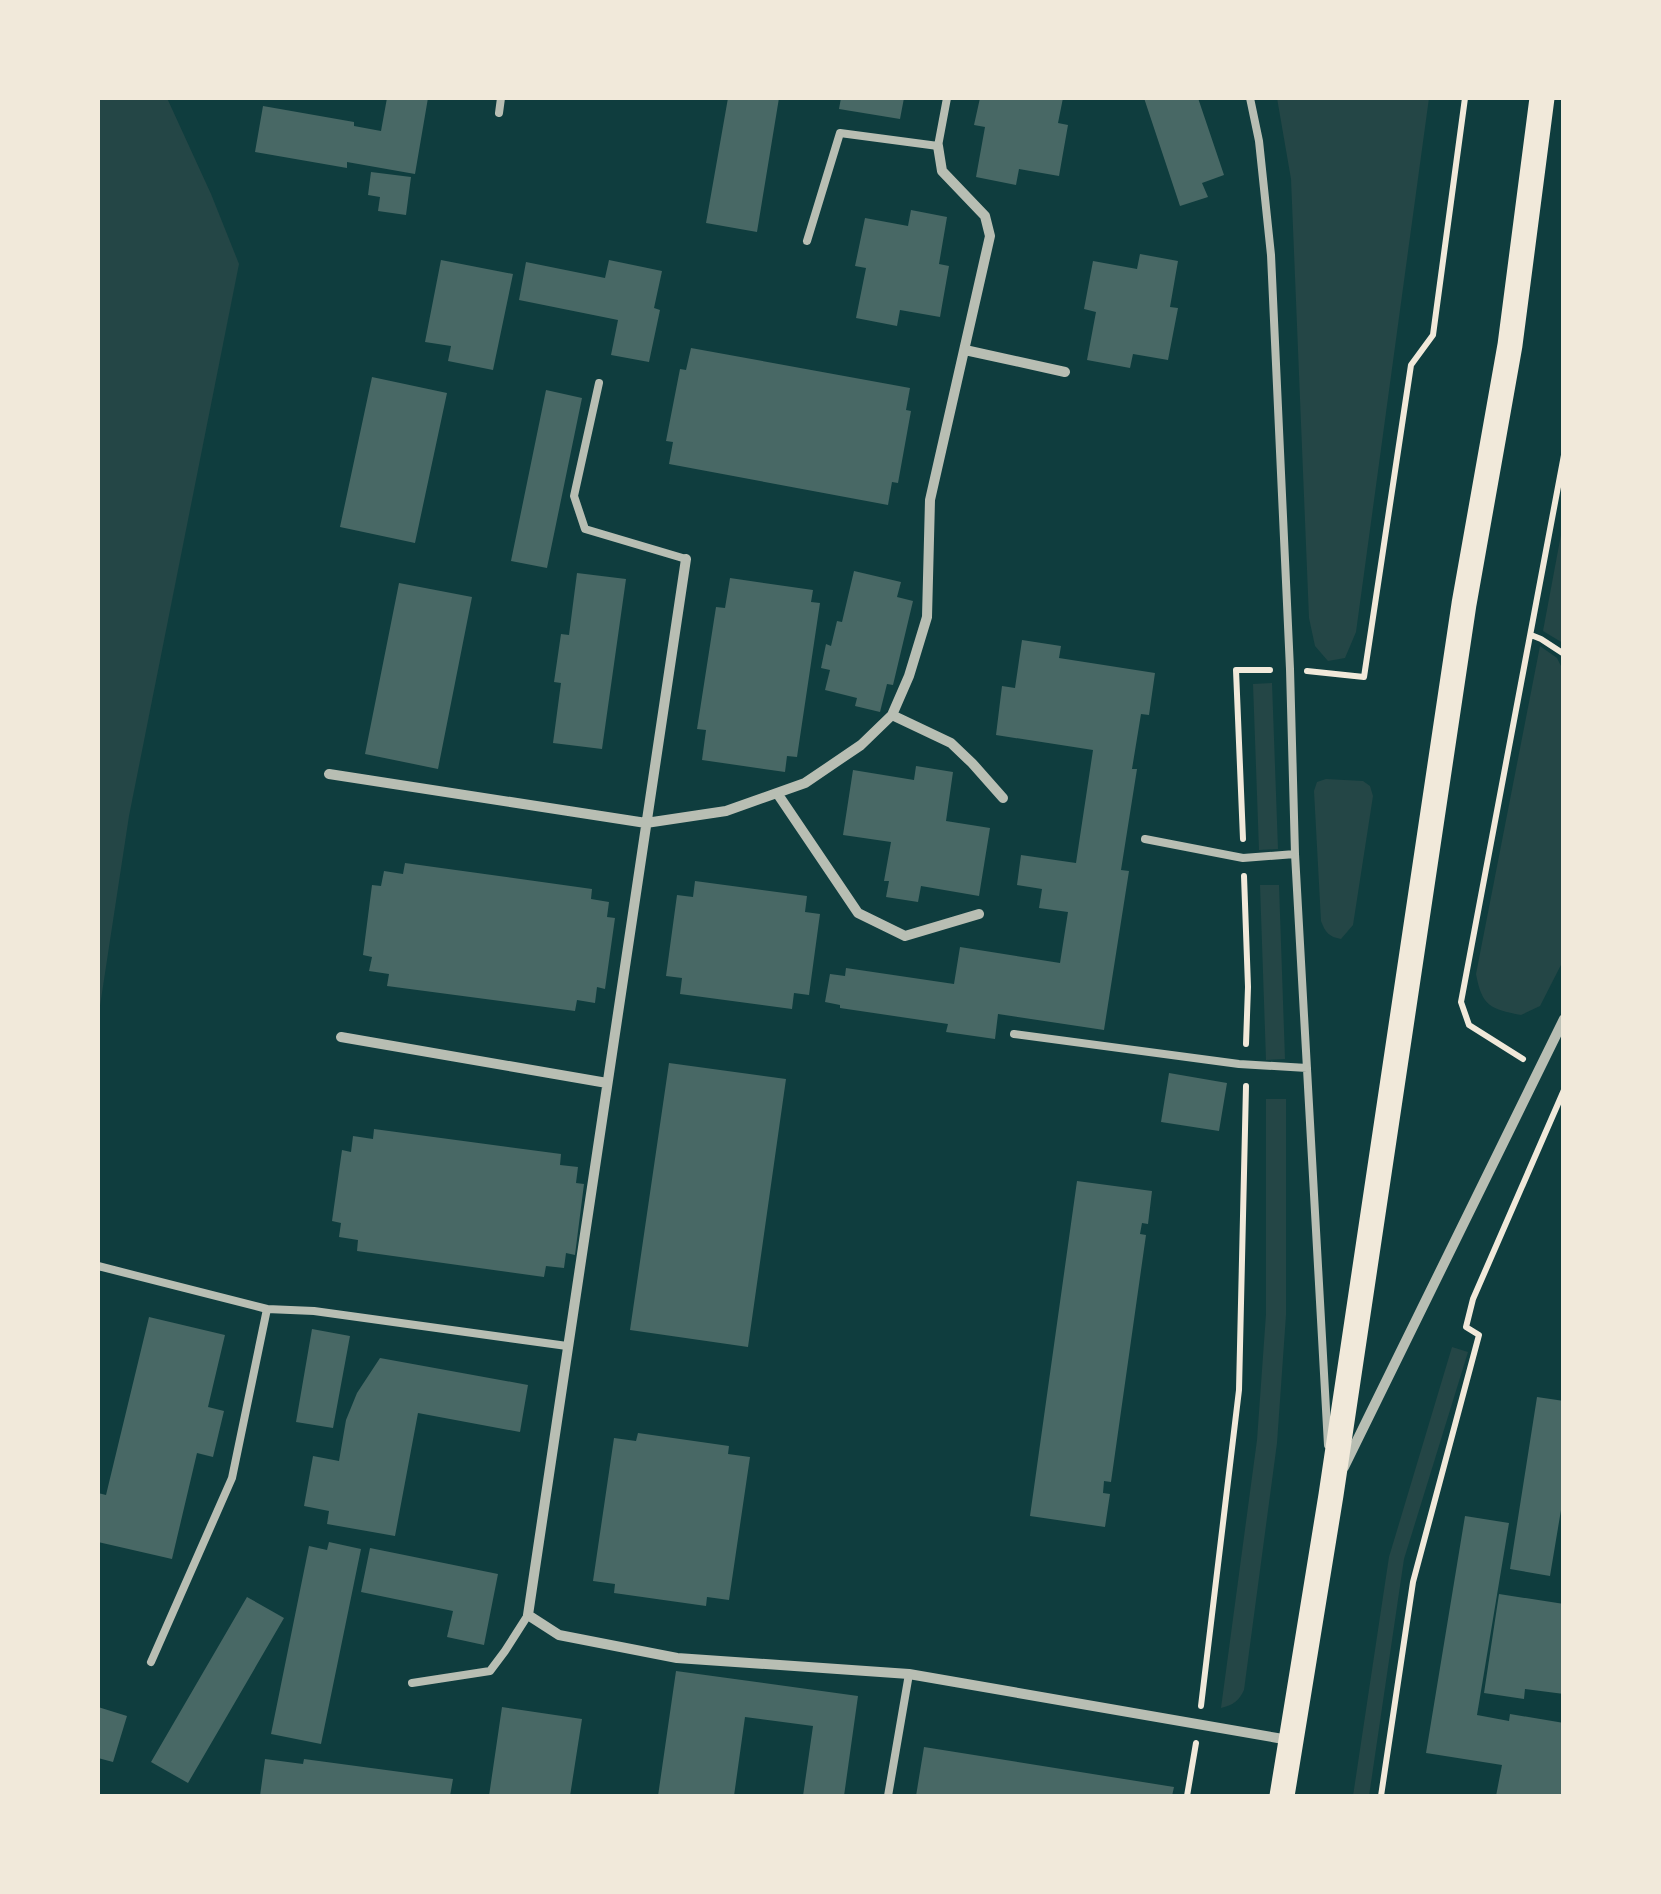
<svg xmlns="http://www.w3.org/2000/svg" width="1661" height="1894" font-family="Ubuntu,sans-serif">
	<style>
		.green { fill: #244646 }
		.building { fill: #486865 }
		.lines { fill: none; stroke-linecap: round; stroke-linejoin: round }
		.path { stroke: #f1e9da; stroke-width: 6 }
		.service { stroke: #b8beb3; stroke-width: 8 }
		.minor { stroke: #b8beb3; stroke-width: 10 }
		.primary { stroke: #f1e9da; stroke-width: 25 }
	</style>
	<rect width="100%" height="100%" fill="#0f3d3e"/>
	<path class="green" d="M98 98H167L211 194 239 264 129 816 98 1019Z
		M1277 98H1429L1356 632 1345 658 1328 661 1315 646 1309 618 1291 179Z
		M1563 524 1564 643H1563L1543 631Z
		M1540 646 1557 658 1563 670V961L1540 1006 1521 1015C1490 1009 1482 1006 1476 974Z
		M1272 683 1278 849 1259 850 1253 684Z
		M1326 779 1363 781 1370 786 1373 796 1353 925 1341 939C1329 937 1325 932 1321 921L1314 791 1317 782Z
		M1260 885H1279L1285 1059 1266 1060Z
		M1266 1099H1286V1315L1277 1443 1244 1690C1239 1701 1233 1705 1221 1708L1257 1440 1266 1314Z
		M1452 1347 1468 1352 1404 1559 1369 1796H1353L1389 1557Z"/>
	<path class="building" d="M387 98H428L415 174 347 162V168L255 152 263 106 354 122V126L381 131Z
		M728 98H779L757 232 706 223Z
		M841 98H904L900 119 839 109Z
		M980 98H1063L1058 123 1068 125 1059 176 1019 169 1016 185 976 177 985 127 974 125Z
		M1144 98H1198L1224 175 1202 183 1208 197 1180 206Z
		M371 172 411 177 406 215 378 211 380 197 368 195Z
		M911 210 947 217 939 264 949 266 940 317 900 310 897 326 856 318 866 268 855 266 865 218 908 226Z
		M1140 254 1178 261 1170 307 1178 308 1168 360 1133 354 1130 368 1087 360 1096 312 1084 309 1093 261 1137 269Z
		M441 260 513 274 493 370 448 361 451 346 425 342Z
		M609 260 662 271 654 308 660 310 649 362 611 355 618 320 519 300 526 262 605 278Z
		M691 348 910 388 906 410 911 411 898 483 892 482 888 505 669 464 673 442 666 441 680 369 686 370Z
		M372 377 447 393 415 543 340 527Z
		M546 390 582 398 547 568 511 561Z
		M854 571 901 582 897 597 913 601 893 685 887 684 880 712 855 706 857 698 825 690 830 670 821 668 826 644 831 646 837 621 842 622Z
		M577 573 626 579 602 749 553 743 561 683 554 682 561 634 569 635Z
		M730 578 813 590 811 602 820 603 797 757 787 756 785 772 702 760 706 730 697 729 716 607 725 608Z
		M399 583 472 597 438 769 365 754Z
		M1022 640 1061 646 1059 658 1155 673 1149 715 1141 714 1132 769H1137L1121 870 1129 871 1104 1030 998 1014 995 1039 946 1032 948 1024 840 1008V1005L825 1002 830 974 845 976 846 968 954 984 960 947 1060 963 1068 912 1039 908 1042 889 1017 885 1021 855 1076 863 1093 750 996 735 1002 686 1015 688Z
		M916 766 953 772 946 821 990 828 979 896 921 886 918 902 886 897 889 881H884L891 842 843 835 853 770 914 780Z
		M405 863 592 889 591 899 609 902 607 917 615 918 605 989 597 987 595 1003 577 1000 575 1011 387 986 389 974 369 971 372 957 363 955 372 885 381 886 384 871 403 874Z
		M695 881 807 896 805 912 820 914 809 995 794 993 792 1009 680 994 682 978 666 976 677 895 693 897Z
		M669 1063 786 1079 748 1347 630 1330Z
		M1169 1073 1227 1083 1219 1131 1161 1122Z
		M374 1129 561 1154 560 1165 578 1167 576 1183 584 1184 575 1255 566 1253 564 1268 546 1266 544 1277 357 1251 358 1240 339 1237 341 1223 332 1221 342 1150 351 1152 353 1136 373 1139Z
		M1077 1181 1152 1191 1148 1224 1142 1223 1140 1234 1146 1235 1111 1482 1104 1481 1103 1493 1110 1494 1105 1527 1030 1516Z
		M149 1317 225 1335 208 1407 224 1411 213 1457 197 1453 172 1559 98 1542V1493L106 1495Z
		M312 1329 350 1336 333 1428 296 1422Z
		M380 1358 528 1385 520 1432 418 1413 395 1536 327 1524 329 1511 304 1506 313 1456 339 1461 346 1420 357 1393Z
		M1537 1397 1564 1401V1492L1550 1576 1510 1569Z
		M638 1433 729 1446 728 1454 750 1457 729 1600 707 1597 706 1606 614 1593 615 1584 593 1581 614 1438 636 1441Z
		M1465 1516 1509 1523 1477 1715 1509 1721 1510 1714 1564 1723V1796H1496L1502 1765 1426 1753Z
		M329 1542 361 1549 321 1744 271 1734 309 1546 327 1550Z
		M370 1548 498 1574 484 1645 447 1637 453 1611 361 1592Z
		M1499 1594 1564 1604V1694L1525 1689 1524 1699 1484 1693Z
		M247 1597 284 1618 188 1783 151 1762Z
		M676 1671 858 1696 844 1796H803L813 1726 745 1717 734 1796H658Z
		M98 1707 127 1716 113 1762 98 1758Z
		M502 1707 582 1719 570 1796H489Z
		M924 1747 1174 1787 1172 1796H916Z
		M265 1759 303 1764 304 1759 453 1779 450 1796H260Z"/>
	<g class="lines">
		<path class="path" d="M1531 635 1541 639 1564 654
			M1307 671 1364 677 1411 365 1433 335 1465 98
			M1243 839 1236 670H1270
			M1244 876 1248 987 1246 1044
			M1523 1059 1469 1025 1461 1002 1564 455
			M1201 1706 1239 1390 1246 1086
			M1187 1796 1196 1743
			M1381 1796 1413 1582 1479 1335 1466 1327 1473 1299 1564 1090"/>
		<path class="service" d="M1250 98 1259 141 1271 255 1290 669 1295 854 1328 1445
			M499 113 501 98
			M807 241 840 133 938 146 947 98
			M599 383 574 496 585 529 686 559
			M1145 839 1243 858 1295 854
			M1014 1034 1239 1064 1307 1068
			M98 1266 267 1309
			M151 1662 232 1478 267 1309 314 1311 567 1346
			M412 1683 490 1671 505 1651 528 1615
			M888 1796 909 1674"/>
		<path class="minor" d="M965 350 1065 372
			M686 559 528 1615 559 1635 677 1658 909 1674 1289 1740
			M892 715 951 743 972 763 1003 798
			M329 774 646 823 726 811 805 783 861 745 892 715 909 676 927 617 930 500 990 236 985 216 942 171 938 146
			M777 793 858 913 905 936 979 914
			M341 1037 607 1083
			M1344 1467 1564 1019"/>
		<path class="primary" d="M1282 1796 1331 1495 1464 604 1510 345 1542 98"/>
	</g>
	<rect width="1661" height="1894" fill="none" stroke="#f1e9da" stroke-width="200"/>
</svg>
